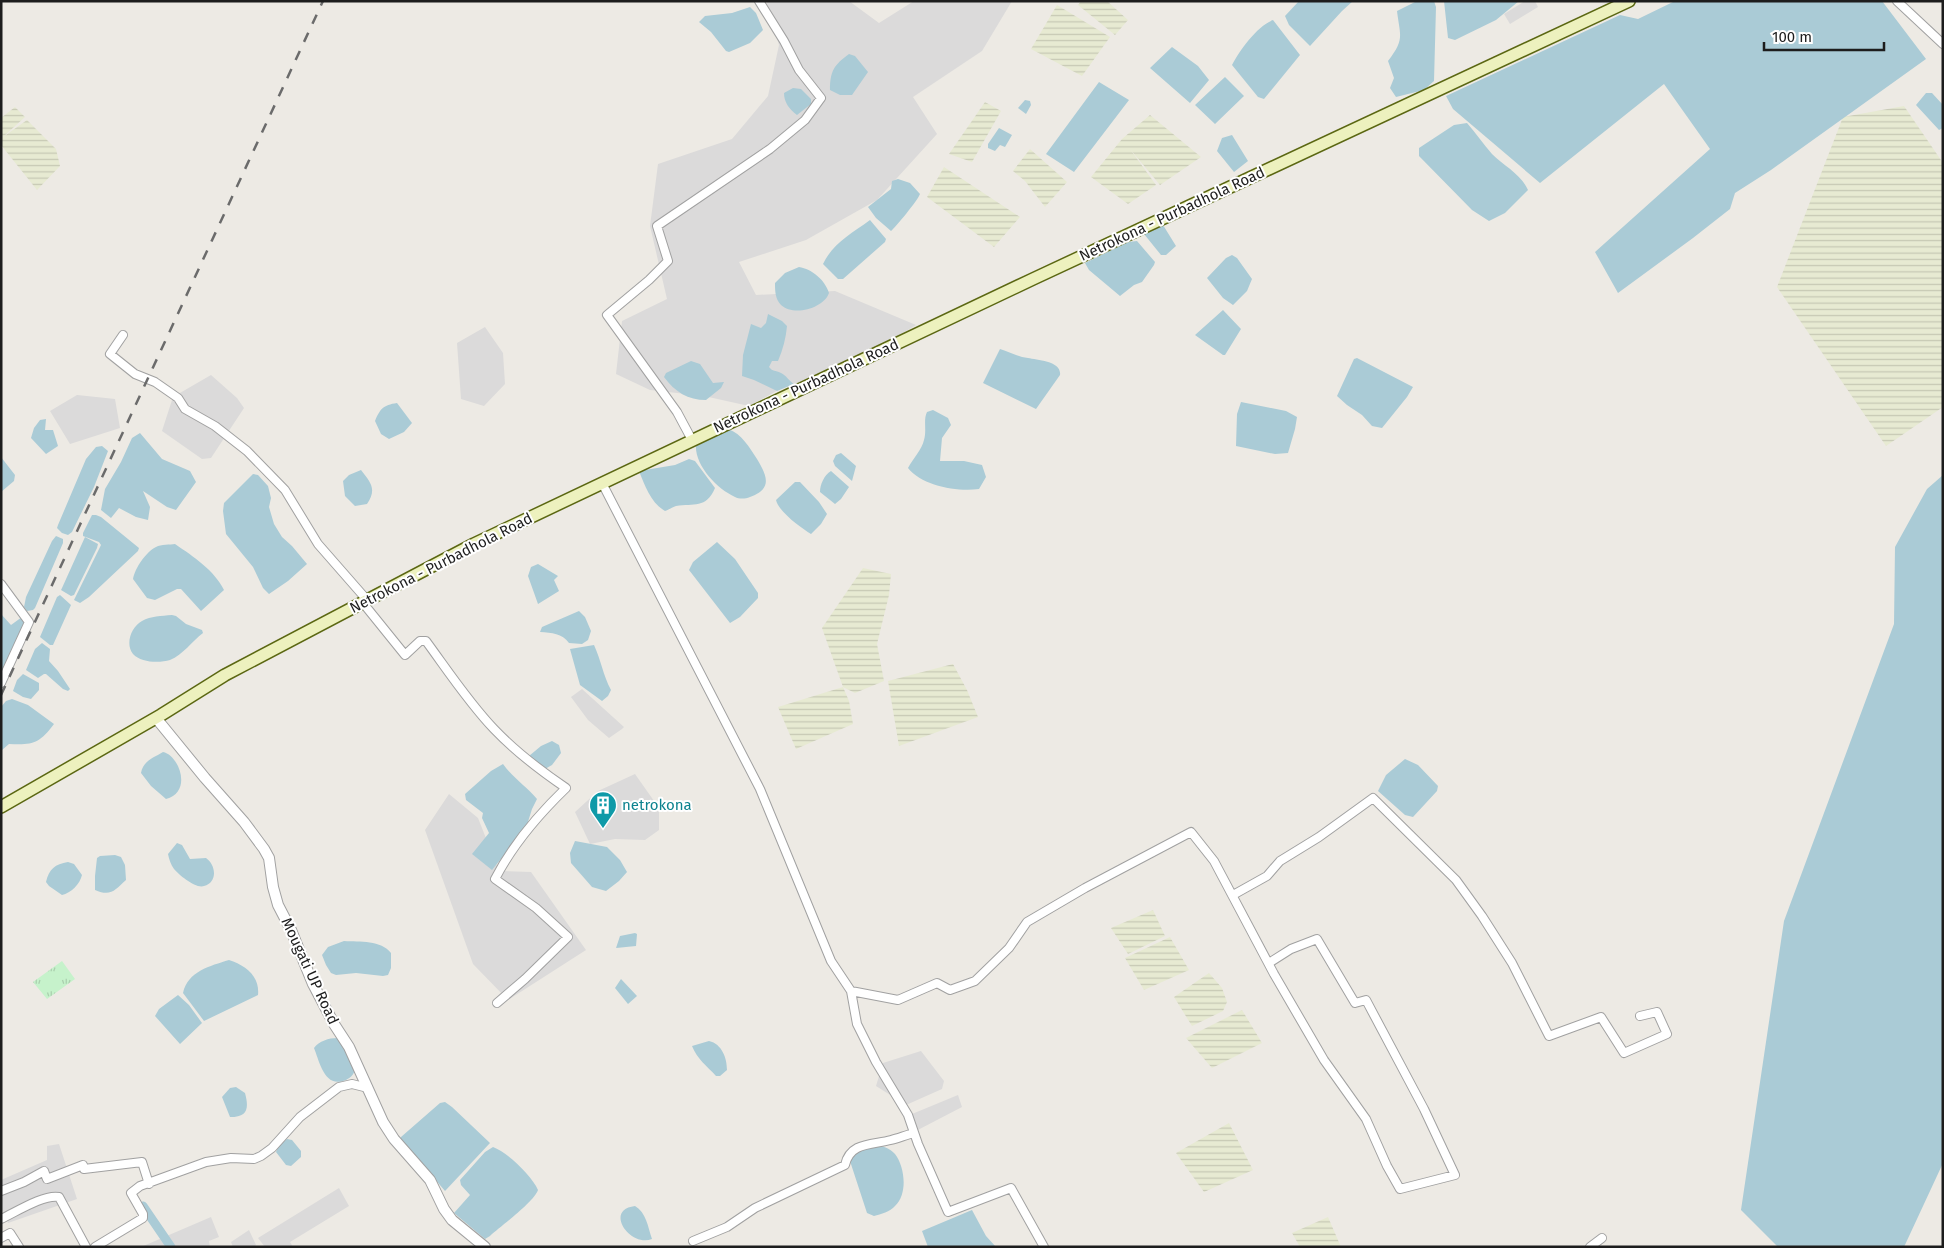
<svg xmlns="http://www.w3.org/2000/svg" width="1944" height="1248" font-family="'Fira Sans',sans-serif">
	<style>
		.residential { fill: #dbdada }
		.farmland { fill: url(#farmland-rules) }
		.park { fill: url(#park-tufts) }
		.water { fill: #aacbd6 }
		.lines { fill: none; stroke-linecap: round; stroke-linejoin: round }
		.canal { stroke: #aacbd6; stroke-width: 9 }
		.minor-casing { stroke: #a1a1a1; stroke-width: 10 }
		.tertiary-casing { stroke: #a1a1a1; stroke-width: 12 }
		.secondary-casing { stroke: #5b6712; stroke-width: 14 }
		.minor { stroke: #fff; stroke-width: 8 }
		.tertiary { stroke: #fff; stroke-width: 10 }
		.secondary { stroke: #edf1be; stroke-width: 11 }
		.rail { stroke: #6b6b6b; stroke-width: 2.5; stroke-dasharray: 10 10; stroke-linecap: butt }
		.labels { text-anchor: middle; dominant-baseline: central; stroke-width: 4; stroke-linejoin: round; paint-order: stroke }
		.street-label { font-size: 15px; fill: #1d1d1d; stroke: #fff }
		.culture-label { font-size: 15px; fill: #0d838f; stroke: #fff; text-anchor: start }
	</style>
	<defs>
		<pattern id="farmland-rules" width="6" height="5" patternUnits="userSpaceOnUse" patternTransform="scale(1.25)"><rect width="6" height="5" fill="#e7ead2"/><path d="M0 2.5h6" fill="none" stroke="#c6c8b4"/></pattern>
		<pattern id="park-tufts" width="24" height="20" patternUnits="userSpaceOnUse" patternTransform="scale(1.25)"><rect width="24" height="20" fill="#c6f2cb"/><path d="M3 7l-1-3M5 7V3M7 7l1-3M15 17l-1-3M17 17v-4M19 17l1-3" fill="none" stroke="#aacfae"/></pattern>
	</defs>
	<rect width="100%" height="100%" fill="#edeae4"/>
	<path class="residential" d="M766 1H849L879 23 914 1H1012L982 51 913 97 937 134 877 200 806 240 739 262 756 295 835 291 916 325 845 368 782 388 749 406 704 396 650 390 616 374 622 321 667 299 650 226 658 164 732 139 768 96 779 45Z
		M1525 1H1535L1538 7 1510 24 1504 14Z
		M485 327 503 353 505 384 484 406 461 399 457 343Z
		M211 375 237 398 244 408 211 458 202 459 162 431 173 397Z
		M77 395 115 399 120 428 70 444 50 411Z
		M582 689 624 727 622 729 609 738 588 720 571 697Z
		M635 774 659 808V830L645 840 615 839 590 844 575 812 598 791Z
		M449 794 478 818 499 871 531 872 586 950 508 1000 473 964 425 830Z
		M921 1051 944 1081 942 1089 906 1105 876 1086 883 1063Z
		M958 1095 962 1107 912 1133V1114Z
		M59 1144 77 1199 8 1223 1 1208V1180L47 1160V1146Z
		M339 1188 349 1206 290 1242 293 1247H265L258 1238Z
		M211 1217 219 1237 209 1241 210 1247H141Z
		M249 1230 256 1245 254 1247H233L231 1242Z"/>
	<path class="farmland" d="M1081 1H1107L1128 20 1115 35 1078 5Z
		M1057 5 1110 37 1082 76 1031 49Z
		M985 102 1001 111 972 162 949 154Z
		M1904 106 1943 163V407L1886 446 1777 287 1843 117Z
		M15 107 25 117 3 137 27 120 56 149 60 166 37 190 1 145V118Z
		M1150 115 1201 157 1160 185 1130 149 1156 185 1128 204 1091 177 1122 139Z
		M1030 149 1067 182 1045 207 1025 181 1013 171Z
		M944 167 1020 217 994 247 927 197Z
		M863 568 891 574 889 595 877 644 884 681 855 693 843 687 849 701 853 724 796 749 778 707 843 687 822 628Z
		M953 664 967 690 978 717 899 746 888 681Z
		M1153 910 1165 936 1128 954 1111 928Z
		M1170 937 1189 970 1144 990 1125 958Z
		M1209 973 1222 988 1227 1002 1223 1011 1192 1026 1174 997Z
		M1242 1010 1262 1043 1212 1068 1186 1038Z
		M1229 1123 1253 1170 1204 1192 1176 1153Z
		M1328 1217 1341 1247H1300L1292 1233Z"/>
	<path class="park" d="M62 961 75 979 47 999 33 982Z"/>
	<path class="water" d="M1299 1H1353L1342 11 1310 46 1289 25 1285 16Z
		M1417 1H1434L1436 7 1434 81 1424 90 1396 97 1390 88 1394 78 1388 61C1405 39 1400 36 1397 11Z
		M1444 1H1519L1496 20 1455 40 1448 38Z
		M1675 1H1882L1926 59 1771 170 1735 193 1730 209 1693 238 1618 293 1595 252 1710 149 1664 84 1540 183 1453 109 1446 96 1620 15 1638 19Z
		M750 7 756 13 763 30 750 43 729 52 726 51 711 32 699 22 705 16 732 13Z
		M1273 20 1300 55 1264 99 1258 97 1232 65C1240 50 1257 26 1273 20Z
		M1172 47 1198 66 1209 80 1190 103 1150 68Z
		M849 54 855 56 868 72 852 95H840L830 90C830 71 834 65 849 54Z
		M1225 77 1244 96 1215 124 1195 105Z
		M1099 82 1129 100 1074 172 1046 154Z
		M793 88 801 89 811 99V104L797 115C789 109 784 102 784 93Z
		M1926 93H1932L1943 105V128L1939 130 1916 105Z
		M1025 100 1030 101 1031 105 1026 114 1018 108Z
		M1467 123C1476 133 1483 144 1492 154 1504 166 1521 174 1528 190L1505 213 1489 221 1472 210 1419 156V148L1454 125Z
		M999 128 1012 135 1005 147 1000 145 995 151 988 148V144Z
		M1232 135 1248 161 1234 172 1217 151 1222 138Z
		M898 179 910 183 920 194C918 200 895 228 891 231L876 218 868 207 891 189 892 181Z
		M870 220 886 239 885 242 843 279H838L823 264C833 243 851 234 870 220Z
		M1163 225 1176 246 1166 255H1161L1144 234 1157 226Z
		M1137 241 1155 262 1154 265 1142 282 1134 285 1120 296 1089 270 1085 263 1128 242Z
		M1232 255 1237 258 1252 279 1247 291 1233 305 1223 298 1207 278 1226 258Z
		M799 267C812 269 825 280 829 293 824 308 794 317 781 305 775 299 775 290 775 283L785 273Z
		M1223 310 1241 329 1225 355H1223L1195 335Z
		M768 314 782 321 787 326C786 338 783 349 778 361H772L769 367C773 372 775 370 781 373 786 375 789 381 794 384L777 391 754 380 742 376 743 355 751 324 761 328 766 323Z
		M1000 349C1009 352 1019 357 1028 358 1037 360 1062 361 1060 375L1036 409 983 383Z
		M1357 358 1413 387 1407 397 1382 428 1372 426 1362 415 1347 405 1337 396 1354 359Z
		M691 361 700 364 713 383 724 382 721 388 706 400C688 400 675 392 664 377L666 373Z
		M1241 402 1286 411 1297 417 1295 429 1288 453 1275 454 1236 446 1237 414Z
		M397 403 412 423 404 432 389 439 381 434 375 421C380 409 383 405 397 403Z
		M933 410 948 418 951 425 942 438 940 461H964L982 465 986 477 979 489C957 492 922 486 908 468 913 459 922 449 924 440 927 430 923 420 927 412Z
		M46 419 45 430H53L58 446 46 454 31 438 34 428 40 420Z
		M728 429C742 434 749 447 757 459 767 476 773 489 750 497 745 499 739 499 735 497 717 489 694 465 696 444Z
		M140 433 162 459 190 471 196 482 176 510 167 507 143 491 150 507 148 520 136 517 119 508 111 518 101 510 105 489 121 462 132 438Z
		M102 446 108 451 94 487 72 532 68 535 62 533 57 528 58 525 86 459 96 447Z
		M841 453 856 466 852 481 835 466 833 461 836 455Z
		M1 457 15 475 14 481 1 492Z
		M689 459 695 461 715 488C706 509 694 503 676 506 673 507 668 510 665 511 651 503 645 486 639 471L675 465Z
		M361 470C371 483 377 489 367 504L355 506 345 496 343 481 349 475Z
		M831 471 849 487 841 499 835 504 820 492C820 485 824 475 831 471Z
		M253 474 258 475 268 486 271 498 269 507 274 524 282 537 292 546 307 564 288 581 269 594 263 588 253 567 226 534 223 511 224 503Z
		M1943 475V1163L1904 1247H1778L1741 1210 1784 921 1894 624 1895 547 1927 489Z
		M795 482H800L819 502 827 514 821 524 811 534C801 528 778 511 776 500Z
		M92 515H96L101 517 139 548 138 551 89 597 80 603 74 600 101 545 99 542 83 536V533Z
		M56 536 63 539V543L35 608 33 610 27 611 24 607 26 597 52 541Z
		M85 537 98 544 97 548 74 595 71 596 61 590 62 588Z
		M717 542 735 559 758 593V598L740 617 730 623 689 570 693 562Z
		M175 544C194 557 214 570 224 590L201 611 181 589H177L155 600 147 598 133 579C135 568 146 552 156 547 161 544 170 545 175 544Z
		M538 564 558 576 554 580 559 591 538 604 528 576 531 567Z
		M60 595 71 605 53 645H50L40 637 57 597Z
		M579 611 585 617 591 631 588 640 582 644 569 643C562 633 552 633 540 632L542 627Z
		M1 614 11 625 22 617 25 623 1 675Z
		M172 615 176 616 186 624 202 630 203 633C192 641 183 655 170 660 160 663 141 663 133 654 125 644 131 627 142 621 151 616 161 616 172 615Z
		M42 643 50 649 49 661 58 671 70 689 68 691 63 689 46 674H44L38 678 26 670 35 649Z
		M594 645C601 660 603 675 611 690L608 696 602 701 580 685 570 649Z
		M23 674 39 683V690L31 699 23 697 13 691 17 680Z
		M12 699 28 705 54 724C39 744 33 745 9 744L2 750 1 758V707L6 701Z
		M552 741 559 745 561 753 552 765 545 769 529 756 541 746Z
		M163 752C179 755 193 792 166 799L151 786 141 773C143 761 153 758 163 752Z
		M1405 759 1418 765 1438 786 1437 791 1413 817 1405 815 1378 791 1386 775Z
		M503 764C513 778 526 786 537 799L532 809 526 828 492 870 472 854 489 833 482 818 483 813 466 800 465 794 491 771Z
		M575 841 607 847 620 860 627 872 619 881 606 891 592 887 571 863 570 853Z
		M177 843 182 845 190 859 206 858C216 865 218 882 204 886 196 889 179 875 174 869 171 865 169 859 168 854Z
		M115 855 121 857 125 865 126 880C115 890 111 897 95 890V876L97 858 100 856Z
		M68 862 74 864 82 875C80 884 71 893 62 895L49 886 46 882C49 869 55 864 68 862Z
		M635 933 637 934 636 946 616 948 620 936Z
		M344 941C360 942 381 940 391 953V968L388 975 383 976 356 973 336 975 331 973 326 965 322 955 328 947Z
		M229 960C245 965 260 976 258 995L204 1021 183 993C188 971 210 966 229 960Z
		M621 979 637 996 628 1004 615 988Z
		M178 995 189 1005 202 1023 180 1044 155 1016 159 1009Z
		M337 1038 356 1067C354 1075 350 1079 343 1081 324 1087 319 1060 314 1048 319 1041 329 1038 337 1038Z
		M709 1041C722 1044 727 1058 727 1070L720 1076H716C707 1066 697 1059 692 1046Z
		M236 1087 245 1093C249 1108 248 1117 230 1117L222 1097 230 1088Z
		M445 1102 452 1107 490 1143 445 1191 401 1139V1137L440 1103Z
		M287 1139 292 1140 301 1151V1157L291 1166 286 1165 276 1152 279 1145Z
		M874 1144C882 1146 890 1148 895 1154 905 1167 908 1194 895 1206 890 1212 881 1214 874 1216L867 1213 849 1158 852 1153Z
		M493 1147C507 1152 532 1176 538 1190 534 1202 501 1226 490 1236L485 1239 454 1213 470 1195 461 1185 460 1180 485 1152Z
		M635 1206C646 1212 648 1227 652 1239 631 1248 603 1210 635 1206Z
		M972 1210 986 1236 996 1247H928L922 1231Z"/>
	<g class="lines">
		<path class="canal" d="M143 1206 171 1247"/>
		<g class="minor-casing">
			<path id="minor" d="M1897 1 1943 44
				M123 335 110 354 135 374 155 382 178 398 185 409 215 426 247 451 285 490 318 544 367 600
				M692 440 677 412 607 315 649 280 668 261 657 226 770 149 805 120 821 98 799 70 784 41 759 1
				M602 483 760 789 831 961 851 991 857 1024 876 1062 908 1115 918 1144 948 1212 1011 1188 1044 1247
				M1 584 29 622 1 683
				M363 603 405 655 420 641H426C448 671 469 703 494 729 515 751 541 771 566 788 538 815 513 844 495 879L536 908 568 937 525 979 497 1003
				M1233 895 1267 876 1280 861 1319 837 1373 798 1456 880 1482 916 1512 963 1549 1036 1601 1017 1624 1053 1667 1034 1657 1012 1640 1016
				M851 991 898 1000 937 983 950 990 975 981 1009 948 1027 922 1085 888 1191 832 1214 861 1274 974 1324 1060 1366 1119 1387 1166 1400 1189 1455 1175 1424 1109 1366 1000 1355 1003 1317 939 1291 949 1269 963
				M1 1191 24 1182 44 1171 47 1179 83 1165 84 1169 142 1162 149 1184
				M1 1219C16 1212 44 1194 59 1197L86 1247
				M1 1238 10 1233 19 1247
				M693 1241 727 1227 755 1208 845 1165C850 1142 872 1145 891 1140 899 1138 906 1135 914 1133
				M95 1247 143 1218V1214L131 1193 140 1186 206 1162 231 1158 254 1159 261 1156 272 1148 300 1117 339 1087 352 1084 368 1088
				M1590 1247 1602 1238"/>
		</g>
		<g class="tertiary-casing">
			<path id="tertiary" d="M156 718 205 778 244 822 264 849 269 858 273 887 278 905 291 930 313 984 334 1024 349 1047 383 1122 394 1139 430 1180 444 1209 452 1220 485 1247"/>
		</g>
		<g class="secondary-casing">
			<path id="secondary" d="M1 807 161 715 225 675 474 544 1033 279 1629 1"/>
		</g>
		<use href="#minor" class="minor"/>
		<use href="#tertiary" class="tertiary"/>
		<use href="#secondary" class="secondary"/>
		<path class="rail" d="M1 695 323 1"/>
	</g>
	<defs>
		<g id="building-pin" transform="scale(1.4375)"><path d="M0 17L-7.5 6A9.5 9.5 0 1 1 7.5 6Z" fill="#0f9aa8" stroke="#fff"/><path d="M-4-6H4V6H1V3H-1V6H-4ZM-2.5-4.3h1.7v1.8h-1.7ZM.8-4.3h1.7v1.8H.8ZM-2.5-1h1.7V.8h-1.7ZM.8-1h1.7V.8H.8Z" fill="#fff"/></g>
	</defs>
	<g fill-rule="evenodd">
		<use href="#building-pin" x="603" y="805"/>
	</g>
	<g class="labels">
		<g class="street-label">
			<text transform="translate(1172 214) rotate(-25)">Netrokona - Purbadhola Road</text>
			<text transform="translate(806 386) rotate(-25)">Netrokona - Purbadhola Road</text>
			<text transform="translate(441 563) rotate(-27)">Netrokona - Purbadhola Road</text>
			<text transform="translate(310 971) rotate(65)">Mougati UP Road</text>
		</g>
		<g class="culture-label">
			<text x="622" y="805">netrokona</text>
		</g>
	</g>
	<rect width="1944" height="1248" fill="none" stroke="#1d1d1d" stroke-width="5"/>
	<path d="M1764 42v8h120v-8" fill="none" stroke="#1d1d1d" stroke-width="2.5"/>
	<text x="1772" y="42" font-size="15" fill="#1d1d1d" stroke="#ffffff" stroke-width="4" paint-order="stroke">100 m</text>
</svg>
